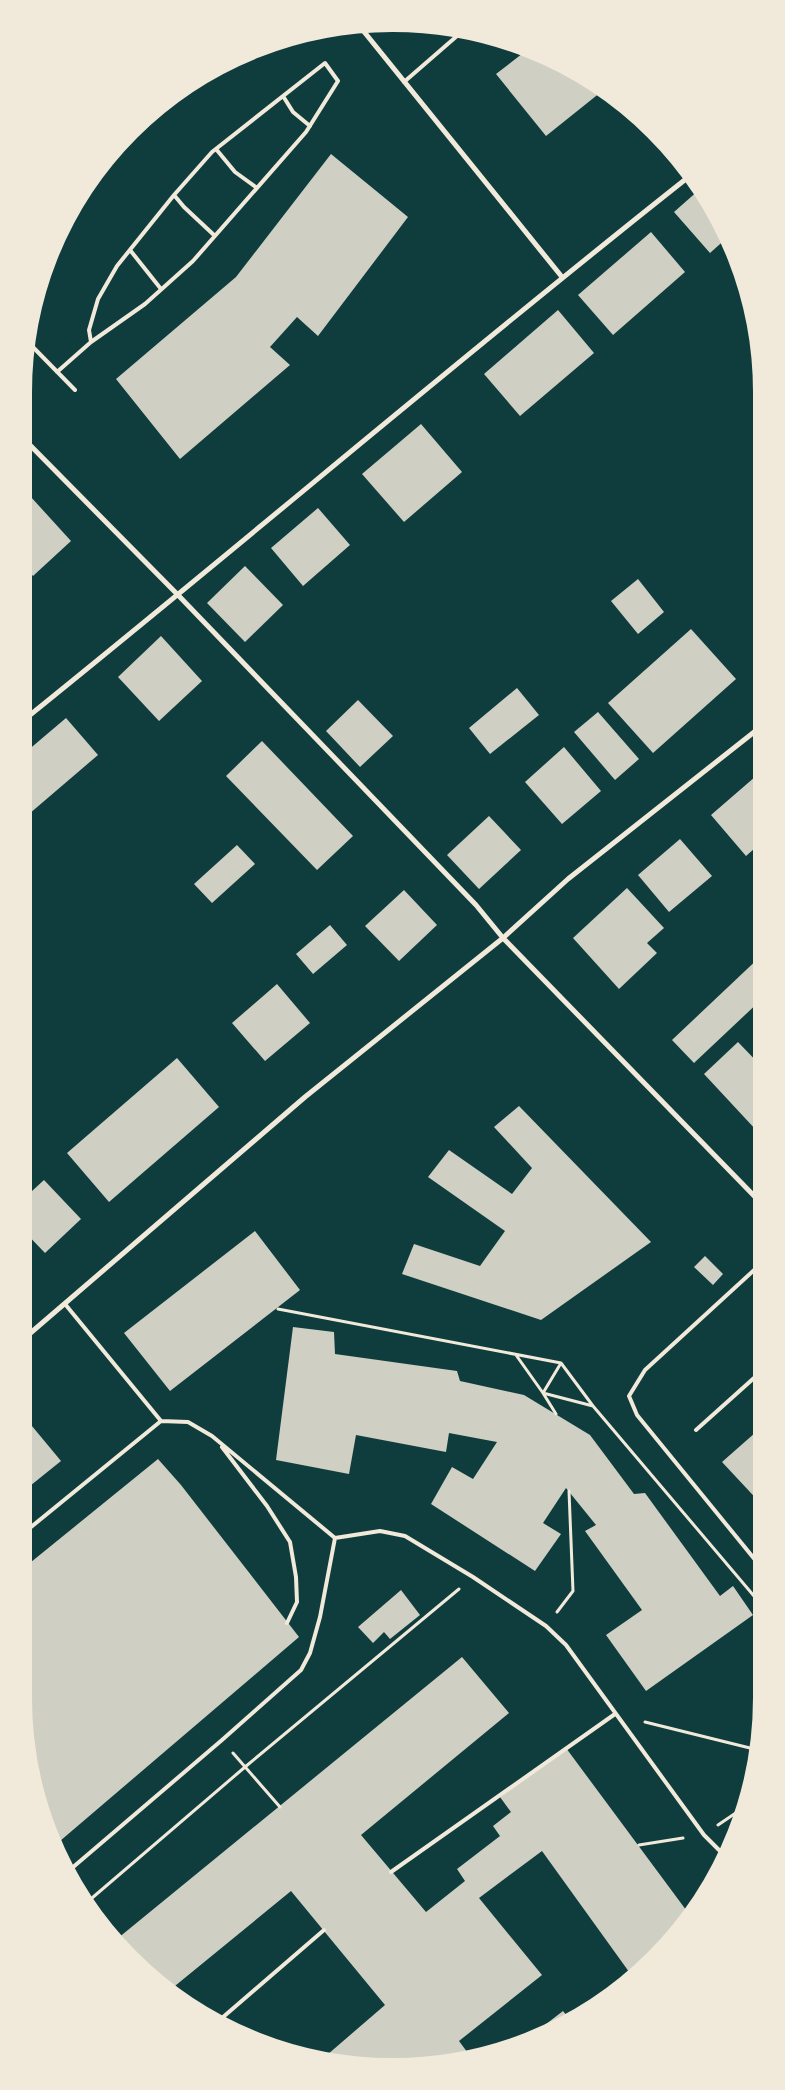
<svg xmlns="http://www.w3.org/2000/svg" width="785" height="2090" font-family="Figtree,sans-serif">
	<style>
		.building { fill: #cfcfc3 }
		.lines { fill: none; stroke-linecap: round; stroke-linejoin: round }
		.path { stroke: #f1e9da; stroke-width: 3 }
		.service { stroke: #f1e9da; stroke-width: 4 }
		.minor { stroke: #f1e9da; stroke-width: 5 }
		.rim { fill: none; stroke: #f1e9da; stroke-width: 6 }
	</style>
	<rect width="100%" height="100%" fill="#0f3d3e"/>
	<path class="building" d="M527 50 599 83 606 88 546 136 496 74Z
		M223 63 195 90 187 84 207 70Z
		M147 112 148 113 69 218 66 215 97 166Z
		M331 154 408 217 318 336 297 317 270 347 290 365 180 459 116 379 236 277Z
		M700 189 727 228 729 236 710 253 674 212Z
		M651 232 685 272 613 335 578 295Z
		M558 310 594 353 520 416 484 374Z
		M421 424 462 472 404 522 362 474Z
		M20 485 71 541 33 576 20 561Z
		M318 508 350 545 303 586 271 548Z
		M245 566 283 605 245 642 207 603Z
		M638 579 664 612 638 634 611 601Z
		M691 629 736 679 653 753 608 703Z
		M161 636 202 681 159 721 118 677Z
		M517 688 539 715 490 754 469 728Z
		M358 700 393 736 360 767 326 731Z
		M598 712 639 759 615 780 574 732Z
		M66 718 98 755 22 820 20 818V757Z
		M262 741 353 836 317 870 226 776Z
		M564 747 601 791 562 824 525 782Z
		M763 770V841L746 856 711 815Z
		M489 816 521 850 479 889 447 855Z
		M680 839 712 876 669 912 638 875Z
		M237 845 255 864 212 903 194 884Z
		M627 888 664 928 647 943 657 953 619 989 573 938Z
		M404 890 437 925 399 961 365 926Z
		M330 925 347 945 313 974 296 954Z
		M763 954V998L694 1063 672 1040Z
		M277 984 310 1023 265 1061 232 1023Z
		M738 1042 764 1069V1124L757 1131 704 1074Z
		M177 1058 219 1107 109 1202 67 1153Z
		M519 1106 651 1242 541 1320 402 1274 414 1244 480 1266 505 1231 428 1177 449 1150 512 1194 532 1168 494 1127Z
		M44 1180 81 1219 45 1253 20 1227V1202Z
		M255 1231 300 1290 170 1391 124 1333Z
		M705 1256 723 1274 713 1285 694 1267Z
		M293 1327 334 1332 335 1354 457 1371 460 1381 524 1395 590 1435 634 1494 645 1493 720 1596 733 1586 753 1615 646 1691 606 1635 642 1610 585 1531 596 1525 566 1488 543 1523 561 1534 535 1571 431 1504 452 1467 473 1479 497 1442 449 1433 446 1452 356 1435 349 1474 276 1460Z
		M22 1414 61 1461 20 1494V1416Z
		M764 1425 765 1508 722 1462Z
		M158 1459 181 1485 299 1637 53 1847 40 1818 20 1698V1571Z
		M401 1590 420 1615 390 1639 384 1632 373 1643 358 1627Z
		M462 1657 509 1713 361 1835 426 1912 465 1881 457 1869 500 1836 493 1826 511 1812 500 1797 566 1748 692 1918 688 1924 632 1976 542 1851 479 1898 542 1975 459 2041 473 2060 465 2063 439 2064 437 2060 432 2064 344 2067 320 2061 385 2005 291 1891 170 1990 112 1943Z
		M563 2011 572 2022 535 2042 515 2048Z"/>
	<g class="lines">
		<path class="path" d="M278 1309 561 1363 593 1406 765 1609
			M516 1355 543 1393 556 1414
			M543 1393 593 1406
			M543 1393 561 1363
			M557 1612 573 1591 569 1491
			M645 1722 758 1750
			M233 1753 280 1807
			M718 1825 749 1804
			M639 1845 683 1838
			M85 1904 245 1767 459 1589"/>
		<path class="service" d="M325 63 338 81 306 132 193 261 145 304 91 342 89 330 98 299 117 266 174 195 212 152Z
			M404 82 465 29
			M283 96 293 112 310 126
			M216 149 235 172 257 188
			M174 195 184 207 215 236
			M130 250 161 289
			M27 341 75 390
			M57 372 91 342
			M764 1261 645 1370 629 1396 637 1415 765 1572
			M65 1304 161 1421
			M696 1430 764 1369
			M222 1447 267 1506 290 1542 296 1577 297 1602 287 1623
			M20 1536 161 1421 188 1422 212 1436 335 1538
			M391 1872 615 1714
			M65 1874 222 1740 301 1670 310 1653 320 1617 335 1538 380 1531 405 1536 473 1577 546 1626 566 1645 704 1835 728 1859
			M215 2024 324 1930"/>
		<path class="minor" d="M357 23 562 277
			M20 435 178 595 476 905 503 938 764 1206
			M20 723C245 542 464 354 691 175
			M20 1342 305 1097 503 938 568 879 763 725"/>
	</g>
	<path d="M0 0H785V2090H0ZM392 29H393A363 363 0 0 1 756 392V1698A363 363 0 0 1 393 2061H392A363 363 0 0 1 29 1698V392A363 363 0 0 1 392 29Z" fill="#f1e9da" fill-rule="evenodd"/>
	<path class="rim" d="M392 29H393A363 363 0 0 1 756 392V1698A363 363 0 0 1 393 2061H392A363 363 0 0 1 29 1698V392A363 363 0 0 1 392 29Z"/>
</svg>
